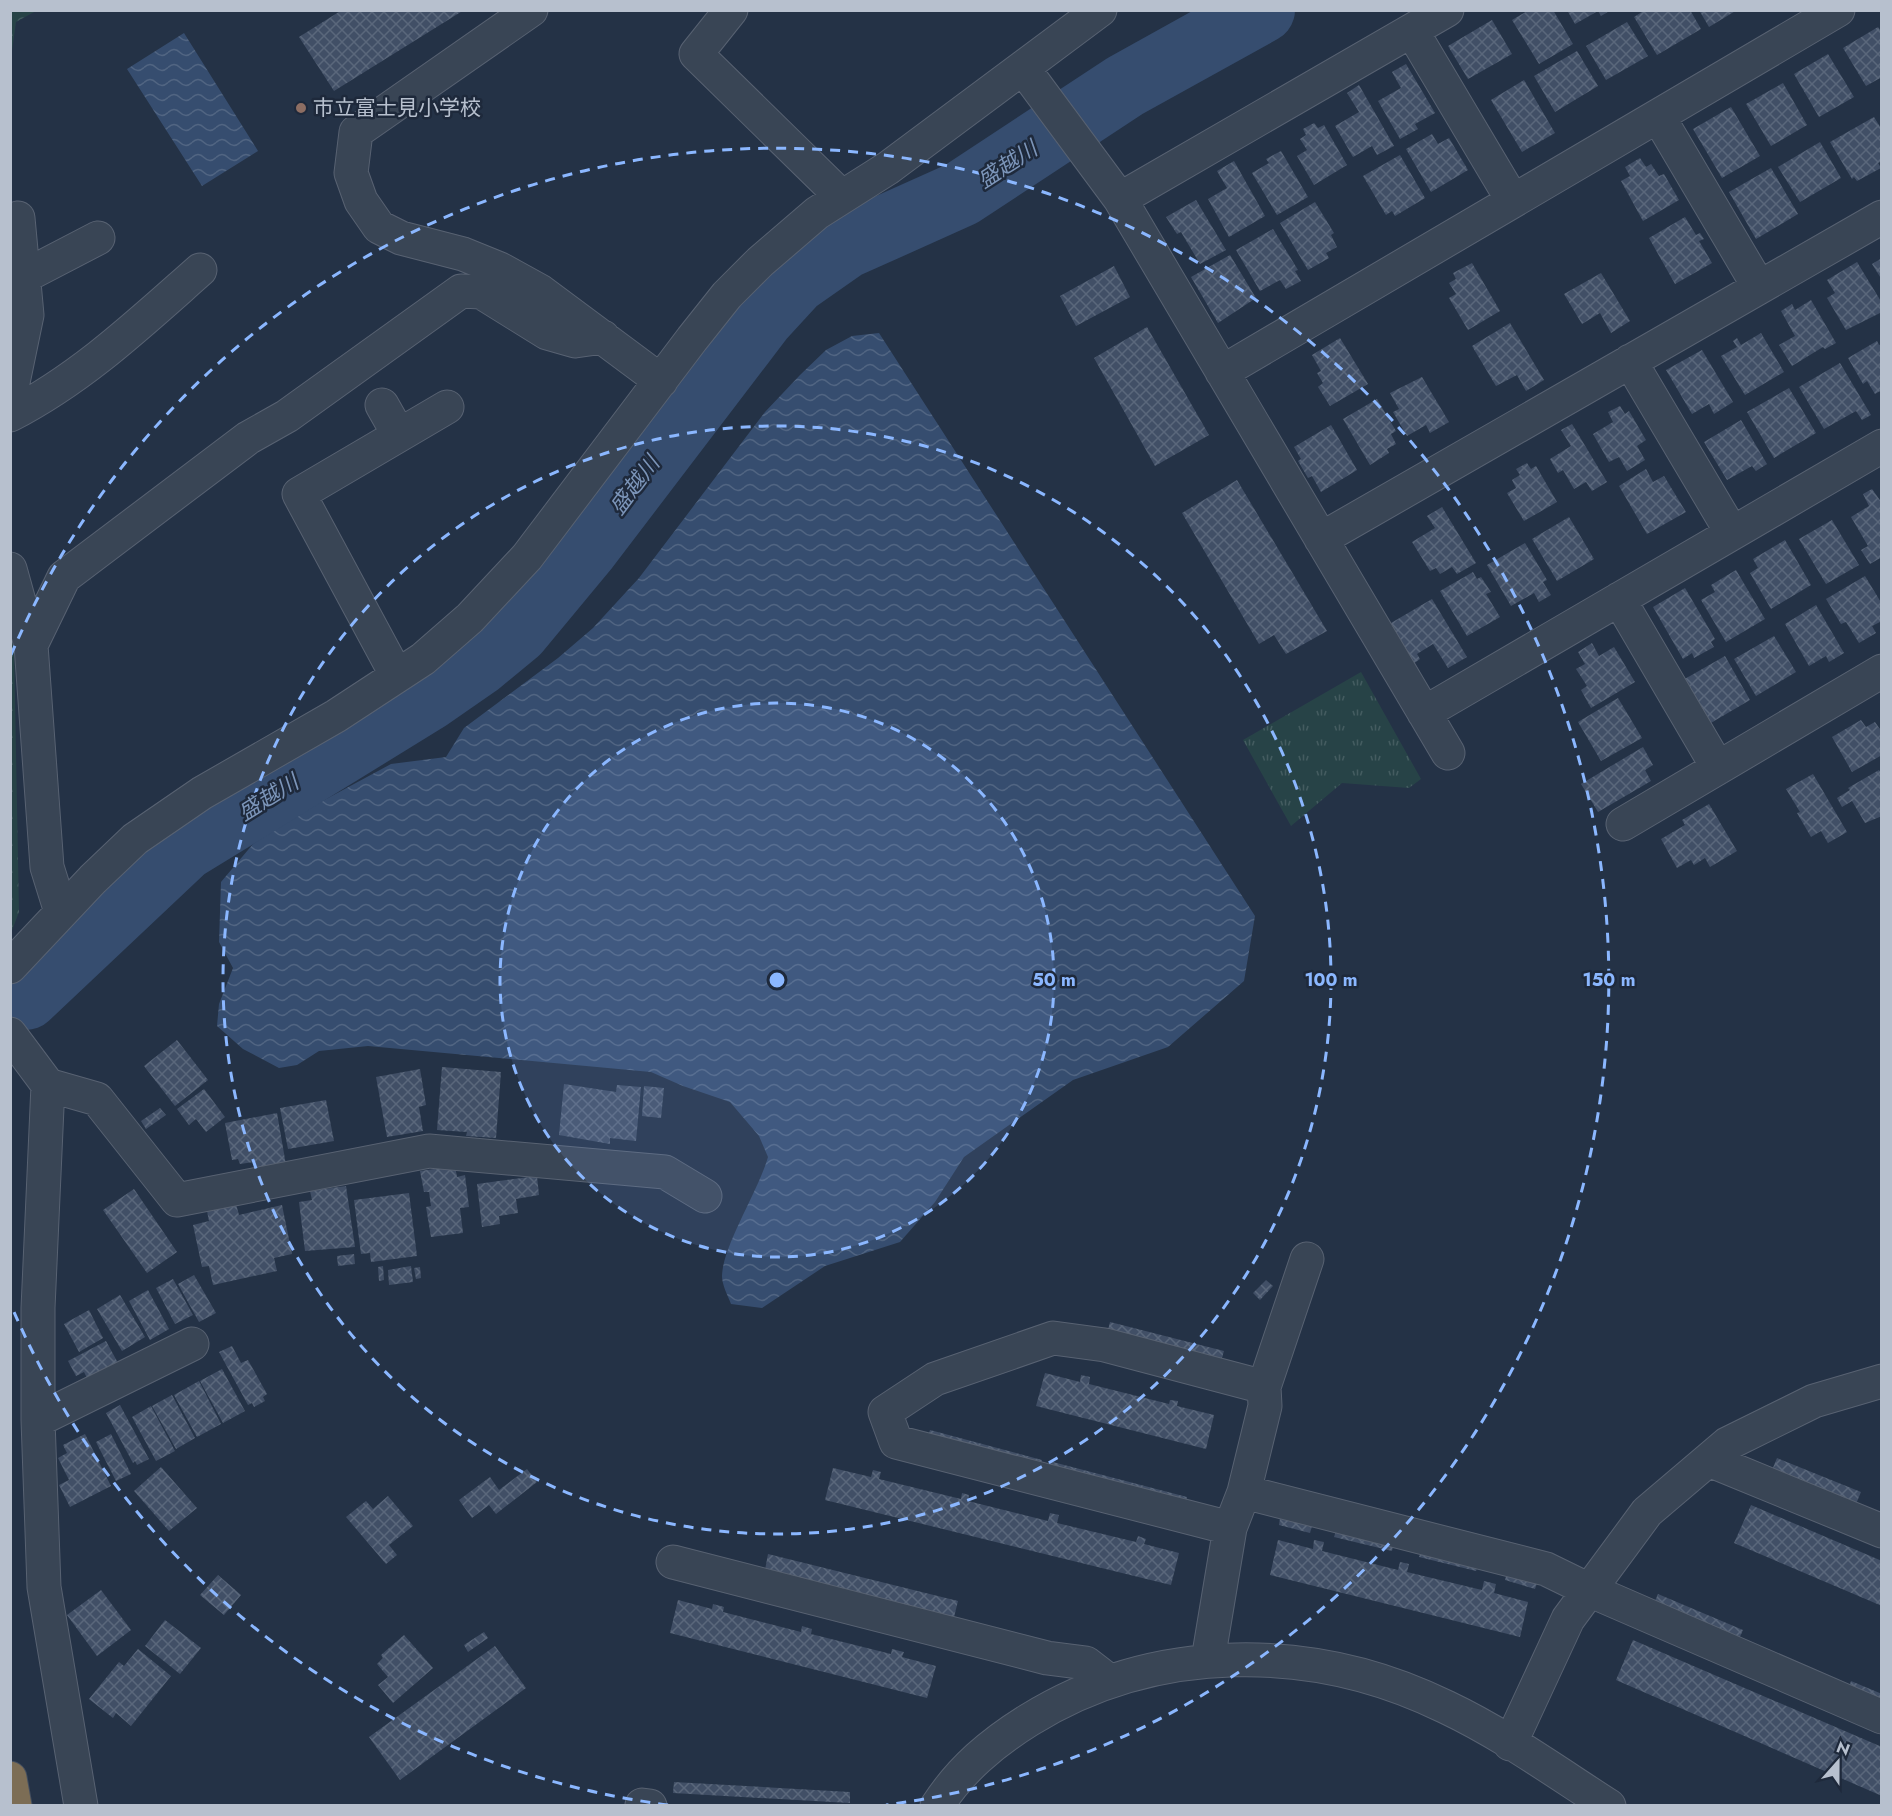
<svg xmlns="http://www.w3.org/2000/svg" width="1892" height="1816" font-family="Jost,'Noto Sans JP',sans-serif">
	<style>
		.grass { fill: url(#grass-tufts) }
		.forest { fill: url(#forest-crowns) }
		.water { fill: url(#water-waves) }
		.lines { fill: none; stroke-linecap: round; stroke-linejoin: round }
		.river { stroke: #364d6f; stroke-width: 66 }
		.building { fill: url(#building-cross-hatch) }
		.minor-casing { stroke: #586272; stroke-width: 35 }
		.highway-casing { stroke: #444f60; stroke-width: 35 }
		.minor { stroke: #394555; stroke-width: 33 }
		.highway { stroke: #7c6d55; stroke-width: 33 }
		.ring { fill: none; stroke: #8bb7ff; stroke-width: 3; stroke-dasharray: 10 8 }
		.education-dot { fill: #8d6e63; stroke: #1e293b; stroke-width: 2 }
		.labels { text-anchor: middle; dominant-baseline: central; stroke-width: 5; stroke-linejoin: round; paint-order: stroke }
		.poi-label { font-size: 21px; fill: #b7c0ce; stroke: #1e293b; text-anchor: start }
		.water-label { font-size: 22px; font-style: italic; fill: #7c95b9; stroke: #1e293b }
		.centre { fill: #8bb7ff; stroke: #1e293b; stroke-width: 3 }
		.ring-label { font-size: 18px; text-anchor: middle; font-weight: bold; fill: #8bb7ff; stroke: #1e293b; stroke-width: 5; stroke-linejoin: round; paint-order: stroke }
	</style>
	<defs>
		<pattern id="grass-tufts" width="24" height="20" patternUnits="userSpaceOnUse" patternTransform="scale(1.5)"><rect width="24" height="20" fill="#274347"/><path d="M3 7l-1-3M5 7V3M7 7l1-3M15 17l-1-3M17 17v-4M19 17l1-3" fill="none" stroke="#445c60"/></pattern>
		<pattern id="forest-crowns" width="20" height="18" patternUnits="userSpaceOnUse" patternTransform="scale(1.5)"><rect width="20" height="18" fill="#274347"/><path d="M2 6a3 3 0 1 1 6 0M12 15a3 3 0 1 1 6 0" fill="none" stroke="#445c60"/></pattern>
		<pattern id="water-waves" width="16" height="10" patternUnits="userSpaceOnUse" patternTransform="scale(1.5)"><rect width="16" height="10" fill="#364d6f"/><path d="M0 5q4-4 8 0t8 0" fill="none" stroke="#516582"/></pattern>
		<pattern id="building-cross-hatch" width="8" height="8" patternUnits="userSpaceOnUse" patternTransform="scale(1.5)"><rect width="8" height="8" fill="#414f66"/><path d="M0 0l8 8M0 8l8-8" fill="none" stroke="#5a677b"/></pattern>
	</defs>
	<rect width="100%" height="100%" fill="#243246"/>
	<path class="grass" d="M1361 672 1421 779 1409 788 1342 783 1291 826 1243 740Z"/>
	<path class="forest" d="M11 10 36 11 16 22 11 58Z
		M10 631 14 646 19 912 11 933Z"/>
	<path class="water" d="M184 33 258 151 202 186 127 69Z
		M879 333 1255 916 1244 981 1168 1047 1073 1080 964 1157 935 1202 900 1242 825 1266 762 1308 731 1304C728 1296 722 1285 722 1276 723 1245 758 1192 768 1157L759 1136 730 1102 683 1086 651 1072 368 1046 319 1051 297 1065 279 1068 243 1049 217 1026 219 1004 233 968 219 942 221 882 253 844 304 811 391 764 446 757 464 728 558 658 593 628 639 578 765 412 800 375 826 350 852 336Z"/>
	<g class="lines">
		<path class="river" d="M26 997 184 848 428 698 477 664 517 631 585 549 761 318 795 281 845 246 961 194 1125 86 1262 10"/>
	</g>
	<path class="building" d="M342 10H464L334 91 299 37Z
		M1529 10H1553L1573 44 1539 64 1512 20Z
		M1567 10H1611L1601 16 1598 11 1575 24Z
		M1645 10H1690L1701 29 1657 55 1634 17Z
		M1699 10H1737L1709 27Z
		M1492 20 1512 54 1468 79 1448 46Z
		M1627 22 1648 56 1606 80 1586 46Z
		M1878 27 1882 33V77L1866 86 1843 48Z
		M1577 51 1598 86 1555 112 1534 76Z
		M1828 54 1854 97 1819 117 1794 74Z
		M1406 64 1435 113 1415 124 1418 129 1400 139 1378 101 1401 88 1392 72Z
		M1524 80 1555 133 1522 152 1491 100Z
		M1783 83 1807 125 1771 146 1746 104Z
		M1359 85 1394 146 1377 155 1372 146 1353 157 1335 126 1359 112 1347 93Z
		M1731 107 1760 156 1722 178 1693 129Z
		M1874 117 1882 130V161L1878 163 1881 168 1857 181 1854 177 1852 179 1830 142Z
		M1314 123 1318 128 1324 125 1347 165 1314 185 1297 156 1307 150 1300 139 1306 135 1303 129Z
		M1432 134 1438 144 1449 138 1468 170 1431 192 1406 149Z
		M1820 142 1841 178 1800 202 1778 167Z
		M1281 151 1308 197 1277 215 1252 173 1269 163 1266 159Z
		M1400 155 1425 198 1395 216 1392 211 1386 215 1363 176Z
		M1640 158 1646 167 1651 164 1659 176 1664 174 1679 200 1643 221 1621 181 1630 176 1625 167Z
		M1234 161 1265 216 1229 237 1208 199 1227 188 1217 171Z
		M1771 168 1798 214 1756 239 1729 192Z
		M1196 200 1226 250 1200 264 1181 232 1177 234 1166 217Z
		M1315 202 1334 233 1331 235 1337 247 1326 253 1329 258 1308 270 1280 223Z
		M1685 217 1696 235 1700 233 1704 239 1699 241 1712 263 1675 284 1649 238Z
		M1273 229 1298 270 1295 271 1301 281 1286 289 1280 280 1260 291 1236 250Z
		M1230 255 1256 298 1218 323 1191 277Z
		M1882 258V280L1872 264Z
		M1857 262 1882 303V312L1846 330 1827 298 1835 293 1827 280Z
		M1472 263 1500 311 1468 330 1449 298 1456 294 1449 283 1456 279 1453 273Z
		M1114 266 1130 297 1076 326 1060 296Z
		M1601 273 1630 321 1611 333 1600 313 1582 324 1564 294Z
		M1811 300 1836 343 1825 349 1823 347 1792 366 1779 345 1795 336 1781 311 1792 304 1795 310Z
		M1510 323 1544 380 1526 391 1517 375 1496 386 1472 346Z
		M1147 327 1209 435 1155 466 1094 358Z
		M1761 333 1784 372 1745 395 1721 356 1737 347 1733 341 1737 338 1741 345Z
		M1340 338 1368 384 1330 406 1318 387 1323 383 1317 373 1321 371 1312 355Z
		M1877 341 1879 345 1882 344V390L1875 394 1867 381 1863 384 1848 358Z
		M1702 350 1733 402 1714 414 1709 404 1692 414 1666 370Z
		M1840 363 1871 415 1862 420 1856 411 1824 429 1799 387Z
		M1422 377 1449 422 1430 433 1426 425 1407 436 1393 412 1399 409 1390 393Z
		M1789 388 1816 433 1774 458 1747 412Z
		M1377 399 1396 431 1391 434 1396 444 1387 449 1389 453 1370 465 1343 419Z
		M1620 406 1625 414 1629 411 1646 440 1637 446 1645 460 1627 471 1619 457 1609 462 1593 434 1613 422 1608 412Z
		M1741 420 1767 464 1756 471 1752 466 1727 480 1704 442Z
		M1572 424 1607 482 1592 491 1586 482 1574 489 1563 470 1558 473 1550 459 1571 446 1561 430Z
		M1331 425 1357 470 1321 492 1312 476 1308 478 1298 461 1301 459 1294 447Z
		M1527 463 1531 469 1536 466 1557 502 1524 521 1507 493 1516 488 1512 480 1520 475 1516 469Z
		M1646 469 1653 482 1664 476 1686 512 1647 534 1619 486Z
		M1237 480 1327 631 1286 654 1274 635 1259 644 1182 513Z
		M1872 489 1882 503V557L1870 564 1861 550 1868 546 1851 517 1869 506 1863 494Z
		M1442 507 1476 563 1457 574 1452 567 1440 574 1436 568 1430 571 1412 542 1435 528 1427 516Z
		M1569 517 1594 559 1557 581 1532 539Z
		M1832 520 1859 565 1826 584 1799 539Z
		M1785 540 1811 585 1771 609 1750 573 1758 568 1753 559Z
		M1525 543 1547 580 1543 582 1551 595 1539 602 1534 593 1511 606 1487 565Z
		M1736 570 1765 619 1726 642 1701 600 1715 592 1711 585Z
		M1473 572 1477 579 1481 577 1491 592 1486 594 1500 617 1467 636 1440 591Z
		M1865 576 1882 604V621L1872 626 1876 633 1859 643 1846 622 1841 624 1826 599Z
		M1685 588 1715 639 1711 642 1714 647 1694 658 1692 653 1683 659 1653 607Z
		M1432 599 1467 657 1448 668 1433 644 1417 654 1420 659 1413 664 1391 623Z
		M1816 605 1844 653 1829 662 1826 656 1809 666 1785 624Z
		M1774 636 1796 672 1756 696 1734 659Z
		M1592 643 1599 656 1614 647 1635 682 1591 708 1581 690 1587 686 1576 669 1585 664 1578 652Z
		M1725 656 1750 700 1709 724 1683 680Z
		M1618 698 1642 738 1601 761 1578 722Z
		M1861 720 1866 727 1875 722 1882 732V755L1852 772 1832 737Z
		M1643 747 1653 765 1645 770 1651 781 1598 812 1581 784Z
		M1879 770 1882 774V816L1865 823 1852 801 1842 807 1837 798 1850 790 1848 788Z
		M1813 774 1847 832 1828 843 1821 831 1811 837 1797 813 1800 812 1786 789Z
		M1709 804 1737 851 1710 867 1705 858 1694 865 1691 860 1677 868 1661 839 1685 825 1682 820Z
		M177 1040 208 1080 175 1106 144 1066Z
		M442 1067 501 1072 496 1138 466 1136 467 1132 437 1130Z
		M420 1069 426 1105 419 1107 423 1131 387 1137 376 1077Z
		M564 1084 616 1092 617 1085 641 1087 636 1141 610 1138V1144L559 1135Z
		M644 1086 664 1088 661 1118 642 1116Z
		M204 1089 225 1117 206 1132 196 1119 189 1125 177 1109Z
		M326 1100 334 1141 288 1149 280 1108Z
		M160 1108 166 1115 146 1129 141 1121Z
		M277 1113 286 1165 255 1170 254 1162 240 1164 238 1159 232 1160 225 1123Z
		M455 1166 457 1177 465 1175 469 1207 460 1208 463 1233 431 1237 426 1207 431 1206 429 1192H424L420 1171Z
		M537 1176 539 1195 516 1199 518 1213 499 1216 500 1224 482 1227 477 1184Z
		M346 1186 355 1247 305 1251 299 1202 312 1200 310 1191Z
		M134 1189 177 1252 147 1273 103 1210Z
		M409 1193 417 1256 371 1262 370 1253 361 1254 354 1200Z
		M236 1204 239 1215 282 1205 292 1254 274 1258 277 1271 213 1285 209 1266 202 1267 193 1225 209 1221 207 1211Z
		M354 1254 355 1264 338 1266 337 1256Z
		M383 1266 384 1280 379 1281 378 1267Z
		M411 1266 413 1282 389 1285 388 1270Z
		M420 1267 421 1278 416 1279 414 1268Z
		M194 1275 216 1313 199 1322 178 1284Z
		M173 1279 193 1315 175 1324 156 1288Z
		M1266 1280 1273 1286 1260 1300 1253 1293Z
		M148 1290 169 1329 150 1340 129 1301Z
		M120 1295 145 1337 122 1351 97 1309Z
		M89 1310 103 1338 79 1352 64 1324Z
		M1110 1322 1224 1351 1221 1361 1107 1334Z
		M106 1341 118 1363 88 1380 84 1372 76 1376 68 1361Z
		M232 1346 241 1363 248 1360 267 1394 263 1397 265 1401 254 1407 252 1403 248 1405 219 1352Z
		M222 1369 245 1411 223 1423 200 1381Z
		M1045 1373 1080 1382 1081 1375 1090 1377 1089 1384 1169 1404 1170 1400 1178 1401 1177 1406 1214 1415 1206 1449 1036 1406Z
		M199 1381 221 1424 197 1437 174 1395Z
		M172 1395 195 1438 176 1449 152 1406Z
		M120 1405 149 1459 137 1465 135 1461 133 1463 106 1413Z
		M151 1406 175 1451 156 1461 132 1417Z
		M930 1430 1042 1460 1038 1472 926 1442Z
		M85 1434 111 1486 70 1507 59 1485 69 1480 58 1458 67 1453 63 1445Z
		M111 1434 131 1474 116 1481 96 1442Z
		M1777 1458 1861 1492 1856 1504 1772 1470Z
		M1049 1461 1187 1497 1184 1509 1046 1473Z
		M161 1467 197 1508 169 1531 134 1491Z
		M833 1468 871 1477 873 1470 881 1472 879 1479 961 1499 962 1493 969 1495 968 1501 1048 1521 1050 1513 1059 1515 1057 1523 1136 1542 1138 1536 1146 1539 1144 1544 1179 1553 1171 1585 825 1500Z
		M527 1469 537 1482 496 1514 489 1505 472 1518 459 1500 490 1477 499 1490Z
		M388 1496 413 1526 389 1545 397 1555 386 1564 346 1517 366 1501 373 1509Z
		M1751 1505 1882 1561V1606L1734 1543Z
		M1280 1518 1312 1526 1310 1533 1279 1525Z
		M1336 1531 1393 1545 1392 1551 1334 1537Z
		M1278 1540 1313 1549 1314 1540 1324 1542 1322 1551 1398 1570 1400 1562 1409 1564 1407 1572 1482 1590 1484 1581 1496 1584 1494 1593 1528 1602 1520 1637 1270 1575Z
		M1421 1551 1478 1565 1476 1571 1419 1557Z
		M768 1554 958 1601 954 1617 765 1570Z
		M1507 1573 1537 1583 1535 1589 1505 1580Z
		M218 1575 241 1595 224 1615 200 1595Z
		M101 1590 131 1630 97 1656 67 1615Z
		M1658 1594 1743 1630 1739 1639 1654 1603Z
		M678 1600 712 1609 713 1604 724 1607 723 1612 801 1632 802 1626 812 1629 811 1634 891 1654 892 1649 904 1652 902 1657 936 1666 927 1698 670 1633Z
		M165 1620 201 1648 180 1674 145 1646Z
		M484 1632 488 1638 468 1652 464 1645Z
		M404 1635 433 1668 393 1703 378 1685 388 1677 377 1664 383 1658 381 1655Z
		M1633 1640 1882 1747V1796L1616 1680Z
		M495 1646 526 1688 400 1780 369 1737Z
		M138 1649 171 1676 131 1726 116 1713 113 1718 89 1699 119 1662 124 1666Z
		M1851 1681 1882 1694V1703L1848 1690Z
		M674 1782 850 1792V1803L673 1793Z"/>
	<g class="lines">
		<g class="minor-casing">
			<path id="minor" d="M531 10 356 132 351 173 361 201 379 227 401 238 463 254 500 269 540 291 661 381
				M731 10 696 54 842 197
				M1412 31 1513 201
				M1023 68 1120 199 1448 753
				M1658 116 1759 287
				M1120 199 1447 10
				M23 277 98 238
				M1630 361 1732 533
				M1222 372 1838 10
				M10 397 27 315 18 218
				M382 405 399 435
				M10 415C82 378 140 323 200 270
				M1321 539 1882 217
				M10 569 31 645 47 867 61 912
				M1619 599 1718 768
				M31 645 64 577 248 438 287 416 461 291 481 292 547 333 575 341 603 337
				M397 676 299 494 447 407
				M1424 713 1882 446
				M1623 824 1882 671
				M10 967 93 879 135 839 202 793 336 716 423 659 470 618 527 557 692 339 727 295 760 262 817 213 888 168 1100 10
				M10 1034 48 1085 38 1308V1420L44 1587 81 1806
				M48 1085 97 1099 177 1200 429 1151 665 1172 705 1196
				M38 1420 192 1344
				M1709 1460 1882 1531
				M1244 1492 1546 1569 1589 1590 1882 1717
				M1230 1528 896 1442 885 1412 935 1379 1053 1338 1105 1345 1264 1387
				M673 1562 1047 1658 1086 1663 1108 1680
				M1208 1660 1230 1528 1244 1492 1265 1406 1264 1387 1307 1259
				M1510 1744 1568 1619 1647 1512 1727 1444 1814 1401 1882 1381
				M642 1805 650 1806
				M937 1806C961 1769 992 1743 1029 1720 1155 1642 1314 1642 1446 1707 1503 1734 1556 1772 1609 1806"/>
		</g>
		<g class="highway-casing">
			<path id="highway" d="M10 1778 15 1806"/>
		</g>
		<use href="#minor" class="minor"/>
		<use href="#highway" class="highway"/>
	</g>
	<circle cx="777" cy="980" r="277" fill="#8bb7ff" fill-opacity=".12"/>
	<g class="ring">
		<circle cx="777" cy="980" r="277"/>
		<circle cx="777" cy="980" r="554"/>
		<path d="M668 1805A832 832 0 0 1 11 1305M11 655A832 832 0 1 1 886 1805"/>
	</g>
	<circle class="education-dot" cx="301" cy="108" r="6"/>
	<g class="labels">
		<g class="poi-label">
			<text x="313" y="108">市立富士見小学校</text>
		</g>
		<g class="water-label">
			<text transform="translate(1007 164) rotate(-33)">盛越川</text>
			<text transform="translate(634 485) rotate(-53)">盛越川</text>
			<text transform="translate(268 797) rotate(-32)">盛越川</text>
		</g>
	</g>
	<circle cx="777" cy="980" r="9" class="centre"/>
	<g class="ring-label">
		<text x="1054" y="986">50 m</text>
		<text x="1331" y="986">100 m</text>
		<text x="1609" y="986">150 m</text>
	</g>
	<rect width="1892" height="1816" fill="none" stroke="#b7c0ce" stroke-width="24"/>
	<g transform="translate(1838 1762) rotate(21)" stroke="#1e293b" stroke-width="4.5" paint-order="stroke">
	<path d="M0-4.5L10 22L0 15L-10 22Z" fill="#b7c0ce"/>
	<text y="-9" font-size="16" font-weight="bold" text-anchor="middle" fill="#b7c0ce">N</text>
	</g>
</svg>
